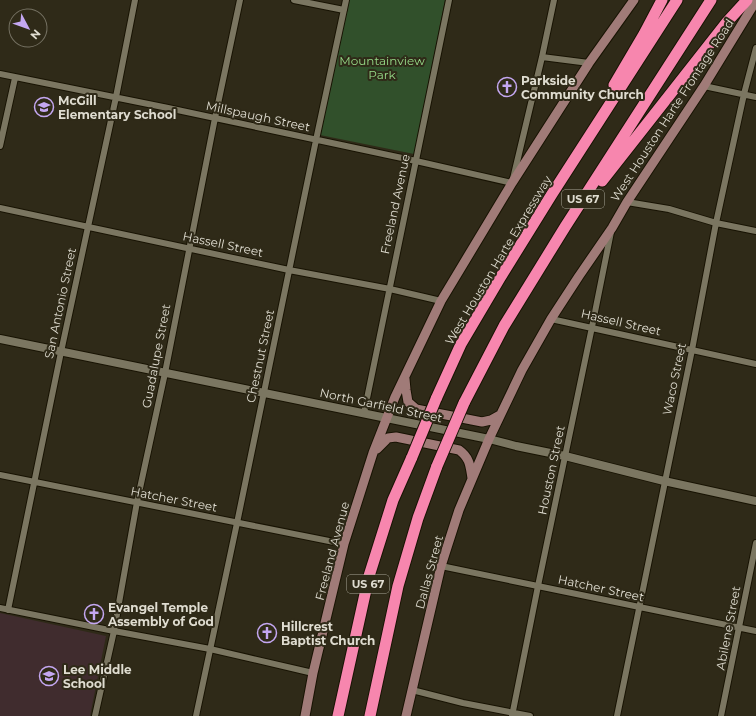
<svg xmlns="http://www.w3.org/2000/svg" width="756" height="716" font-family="Montserrat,sans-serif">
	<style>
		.education { fill: #402c2e }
		.green { fill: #31502b }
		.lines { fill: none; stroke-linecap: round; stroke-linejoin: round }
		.minor-casing { stroke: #181303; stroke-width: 8 }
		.tertiary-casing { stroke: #181303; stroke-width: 10 }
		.secondary-casing { stroke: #181303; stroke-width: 11 }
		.motorway-casing { stroke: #181303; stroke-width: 13 }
		.minor { stroke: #7b7661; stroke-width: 6 }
		.tertiary { stroke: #7b7661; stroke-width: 8 }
		.secondary { stroke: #a07b78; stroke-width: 9 }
		.motorway { stroke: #f786ae; stroke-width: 11 }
		.motorway-bridge-casing { stroke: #181303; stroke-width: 13; stroke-linecap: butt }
		.motorway-bridge { stroke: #f786ae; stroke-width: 11 }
		.labels { text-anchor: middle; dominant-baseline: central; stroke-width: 4; stroke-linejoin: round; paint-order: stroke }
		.shield { fill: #2f2a18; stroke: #aaa799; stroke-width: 1 }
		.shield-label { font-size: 11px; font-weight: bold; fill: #dfdcd0 }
		.park-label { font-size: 12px; fill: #96da88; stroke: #2f2a18 }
		.poi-label { font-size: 12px; font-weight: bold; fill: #dfdcd0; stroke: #2f2a18; text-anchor: start }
		.street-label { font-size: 12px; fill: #dfdcd0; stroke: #2f2a18 }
	</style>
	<rect width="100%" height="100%" fill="#2f2a18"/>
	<path class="education" d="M0 613 106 636 90 716H0Z"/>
	<path class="green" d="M347 0H445L414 154 320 135Z"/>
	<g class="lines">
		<g class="minor-casing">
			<path id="minor" d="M294 0 344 10
				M542 57 589 63
				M0 74 168 108 416 161 512 183 542 57 554 0
				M704 86 756 97
				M0 146 15 78
				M627 202 669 209 716 223 756 231
				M0 208 289 270 390 289 441 301
				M551 319 756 364
				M364 413 449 0
				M0 475 344 544
				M441 566 756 631
				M0 608 114 631 210 649 313 673
				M8 610 61 352 116 97 135 0
				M412 690 463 703 530 716
				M95 716 114 631 137 502 165 373 215 118 240 0
				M196 716 237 523 316 140 346 0
				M512 716 538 586 592 327 611 232
				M617 716 692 350 716 223 744 94 756 48
				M721 716 756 543"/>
		</g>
		<g class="tertiary-casing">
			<path id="tertiary" d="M0 339 489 439 516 446 565 456 664 481 756 501"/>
		</g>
		<g class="secondary-casing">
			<path id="secondary" d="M405 379 406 390 408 402 416 409 482 422 491 420 500 415
				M377 449 388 438 396 437 459 450C470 458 470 466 472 478
				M305 716 313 673 344 544 373 453 395 397 441 301 512 183 589 63 634 0
				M406 716 441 566 459 510 489 439 522 370 551 319 579 276 612 228 627 202 704 86 756 1"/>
		</g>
		<g class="motorway-casing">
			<path id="motorway" d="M614 85 644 34 662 0
				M602 181 727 22 747 0
				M436 399 461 344 500 278 552 194 677 0
				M464 403 504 326 565 227 711 0
				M338 716 369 576 393 500 412 457
				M370 716 398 586 418 518 437 466"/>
		</g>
		<use href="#minor" class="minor"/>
		<use href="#tertiary" class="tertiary"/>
		<use href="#secondary" class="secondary"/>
		<use href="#motorway" class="motorway"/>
		<g class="motorway-bridge-casing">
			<path id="motorway-bridge" d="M412 457 436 399
				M437 466 464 403"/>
		</g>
		<use href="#motorway-bridge" class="motorway-bridge"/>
	</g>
	<defs>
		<g id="church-ring" transform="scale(1)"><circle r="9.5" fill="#2f2a18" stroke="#c4a7f1" stroke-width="1.5"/><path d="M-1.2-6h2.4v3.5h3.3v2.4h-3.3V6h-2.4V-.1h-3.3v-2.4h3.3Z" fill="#c4a7f1"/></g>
		<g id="school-ring" transform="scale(1)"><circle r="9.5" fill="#2f2a18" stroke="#c4a7f1" stroke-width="1.5"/><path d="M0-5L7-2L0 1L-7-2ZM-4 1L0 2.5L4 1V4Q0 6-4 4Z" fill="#c4a7f1"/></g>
	</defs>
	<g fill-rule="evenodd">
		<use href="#church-ring" x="507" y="87"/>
		<use href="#school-ring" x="44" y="107"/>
		<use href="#church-ring" x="94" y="614"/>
		<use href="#church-ring" x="267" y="633"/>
		<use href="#school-ring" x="49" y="676"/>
	</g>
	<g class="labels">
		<g class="shield">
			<rect x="562" y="190" width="42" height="18" rx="3"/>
			<rect x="347" y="575" width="42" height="18" rx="3"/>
		</g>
		<g class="shield-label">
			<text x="583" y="199">US 67</text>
			<text x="368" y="584">US 67</text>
		</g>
		<g class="park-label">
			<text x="382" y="60">Mountainview<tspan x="382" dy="14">Park</tspan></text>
		</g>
		<g class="poi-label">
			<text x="521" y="80">Parkside<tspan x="521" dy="14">Community Church</tspan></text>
			<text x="58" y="100">McGill<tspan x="58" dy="14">Elementary School</tspan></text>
			<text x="108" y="607">Evangel Temple<tspan x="108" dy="14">Assembly of God</tspan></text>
			<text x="281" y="626">Hillcrest<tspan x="281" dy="14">Baptist Church</tspan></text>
			<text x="63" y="669">Lee Middle<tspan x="63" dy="14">School</tspan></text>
		</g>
		<g class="street-label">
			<text transform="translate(672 110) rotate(-57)">West Houston Harte Frontage Road</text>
			<text transform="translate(258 116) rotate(12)">Millspaugh Street</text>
			<text transform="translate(395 204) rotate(-78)">Freeland Avenue</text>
			<text transform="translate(223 244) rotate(12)">Hassell Street</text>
			<text transform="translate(498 260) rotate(-59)">West Houston Harte Expressway</text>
			<text transform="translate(60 303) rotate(-78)">San Antonio Street</text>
			<text transform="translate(621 322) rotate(13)">Hassell Street</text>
			<text transform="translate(156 356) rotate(-79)">Guadalupe Street</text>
			<text transform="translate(260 356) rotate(-78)">Chestnut Street</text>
			<text transform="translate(674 379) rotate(-78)">Waco Street</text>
			<text transform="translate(381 405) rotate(12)">North Garfield Street</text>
			<text transform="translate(551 470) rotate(-78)">Houston Street</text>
			<text transform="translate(174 499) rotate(11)">Hatcher Street</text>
			<text transform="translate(332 551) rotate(-75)">Freeland Avenue</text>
			<text transform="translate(429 572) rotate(-75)">Dallas Street</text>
			<text transform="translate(601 588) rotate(12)">Hatcher Street</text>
			<text transform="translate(728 628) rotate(-79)">Abilene Street</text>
		</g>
	</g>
	<g transform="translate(28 28) rotate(131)"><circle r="19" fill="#2f2a18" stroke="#757162"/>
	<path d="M0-3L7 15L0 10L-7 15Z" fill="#c4a7f1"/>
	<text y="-6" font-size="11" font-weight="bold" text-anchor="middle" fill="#dfdcd0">N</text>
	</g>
</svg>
